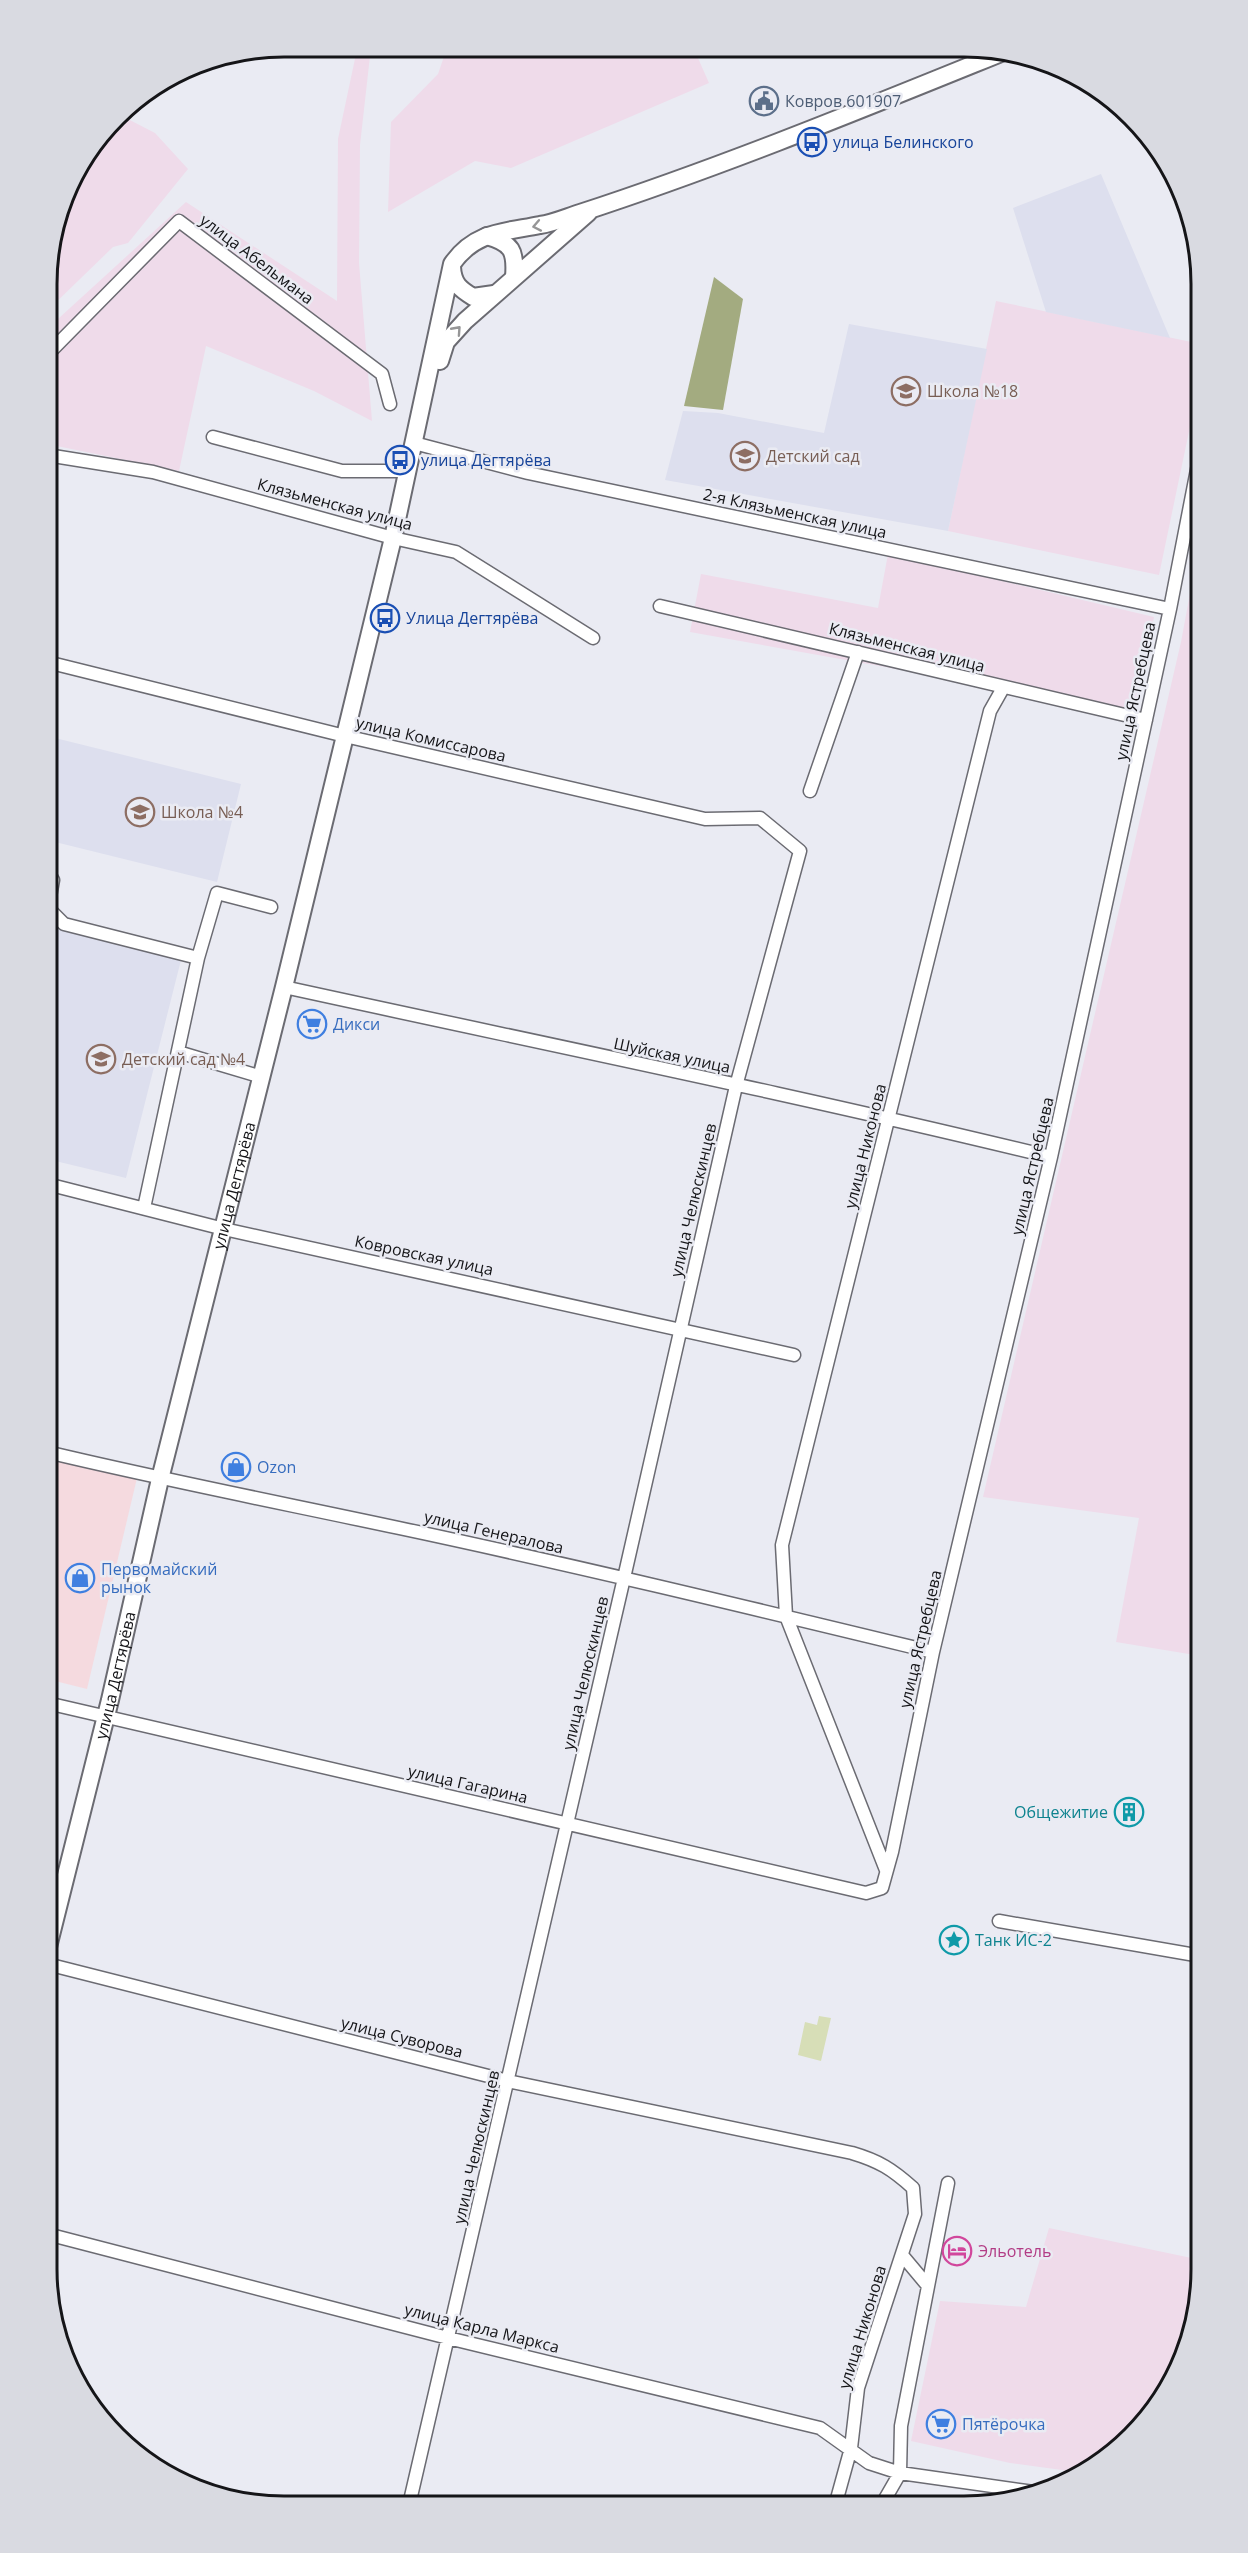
<svg xmlns="http://www.w3.org/2000/svg" width="1248" height="2553" font-family="'Open Sans',sans-serif">
	<style>
		.commercial { fill: #f5dadf }
		.industrial { fill: #efdbea }
		.built { fill: #dddfee }
		.green { fill: #d7deb7 }
		.forest { fill: #a3ab80 }
		.lines { fill: none; stroke-linecap: round; stroke-linejoin: round }
		.minor-casing { stroke: #6b6b72; stroke-width: 15 }
		.secondary-casing { stroke: #6b6b72; stroke-width: 20 }
		.minor { stroke: #fff; stroke-width: 12 }
		.secondary { stroke: #fff; stroke-width: 16 }
		.oneway { stroke: #969697 }
		.labels { text-anchor: middle; dominant-baseline: central; stroke-width: 5; stroke-linejoin: round; paint-order: stroke }
		.service-label { font-size: 16px; fill: #4e5e75; stroke: #eaebf3; text-anchor: start }
		.transit-label { font-size: 16px; fill: #164399; stroke: #eaebf3; text-anchor: start }
		.street-label { font-size: 16px; fill: #151518; stroke: #eaebf3 }
		.education-label { font-size: 16px; fill: #785e54; stroke: #eaebf3; text-anchor: start }
		.shop-label { font-size: 16px; fill: #366cbe; stroke: #eaebf3; text-anchor: start }
		.culture-label { font-size: 16px; fill: #0d838f; stroke: #eaebf3; text-anchor: end }
		.hotel-label { font-size: 16px; fill: #b23c85; stroke: #eaebf3; text-anchor: start }
		.rim { fill: none; stroke: #151518; stroke-width: 3 }
	</style>
	<rect width="100%" height="100%" fill="#eaebf3"/>
	<path class="commercial" d="M47 1455 137 1478 87 1689 47 1679Z"/>
	<path class="industrial" d="M447 48 694 49 709 83 511 168 475 161 388 212 391 122 438 74Z
		M356 54 370 56 360 145 359 263 372 421 314 391 206 346 179 471 47 444V329L186 202 337 301 338 139Z
		M120 115 155 133 188 169 128 243 113 247 47 311V268L71 179Z
		M996 301 1201 344V374L1159 575 948 531Z
		M1201 534V1656L1116 1642 1139 1518 983 1497 1181 642Z
		M888 554 1154 617 1134 717 1003 688 690 632 701 574 878 608Z
		M1049 2228 1201 2260V2284L1184 2360 1152 2414 1096 2466 1084 2473 1010 2463 911 2441 940 2301 1026 2307Z"/>
	<path class="built" d="M1101 174 1170 338 1046 312 1013 208Z
		M849 324 987 349 948 531 665 480 683 411 718 413 824 433Z
		M47 736 241 784 217 882 47 840Z
		M51 927 181 960 126 1178 47 1159V943Z"/>
	<path class="green" d="M819 2016 831 2018 821 2061 798 2055 805 2022 817 2025Z"/>
	<path class="forest" d="M714 277 743 299 723 410 684 406Z"/>
	<g class="lines">
		<g class="minor-casing">
			<path id="minor" d="M1170 169 1191 217
				M47 355 179 221 382 374 390 404
				M213 437 342 471H408
				M414 443 528 473 1170 609
				M47 455 153 472 393 538 456 552 593 638
				M660 606 1146 720
				M47 662 345 736 705 819 760 818 800 851 736 1086 624 1578 409 2505
				M810 791 858 652
				M47 870 53 880 48 908 64 924 198 958
				M284 987C540 1043 797 1095 1051 1157
				M178 1052 262 1077
				M47 1184 224 1229 794 1355
				M144 1208 198 958 217 893 271 907
				M47 1452C164 1480 282 1503 399 1528 578 1566 755 1609 933 1652
				M47 1703 866 1893 882 1888 892 1852 933 1652 1051 1157 1170 609 1201 449
				M886 1870 786 1616 782 1545 990 711 1003 688
				M999 1921 1201 1956
				M47 1964 508 2081 852 2153C879 2161 892 2169 913 2188L915 2214 858 2388 851 2448 835 2506
				M47 2234 448 2338 820 2428 869 2463 900 2473 1041 2493
				M902 2255 928 2286
				M881 2506 900 2473 901 2426 948 2183"/>
		</g>
		<g class="secondary-casing">
			<g id="secondary">
				<path d="M487 236C512 243 516 251 514 277"/>
				<path d="M452 267C453 284 460 289 473 297L494 294"/>
				<path d="M440 361 446 342 465 321 588 213"/>
				<path id="s1" d="M47 1951 110 1700 160 1479 284 987 393 538 452 264C475 231 505 232 540 225 554 223 567 217 580 213 724 166 865 108 1006 51"/>
			</g>
		</g>
		<use href="#minor" class="minor"/>
		<use href="#secondary" class="secondary"/>
	</g>
	<defs><path id="oneway-chevron" d="M-2-3.5L2.5 0L-2 3.5" fill="none" stroke-width="1.6" stroke-linecap="round" stroke-linejoin="round" transform="scale(1.5)"/></defs>
	<g class="oneway">
		<use href="#oneway-chevron" transform="translate(537 226) rotate(169)"/>
		<use href="#oneway-chevron" transform="translate(457 330) rotate(-48)"/>
	</g>
	<defs>
		<g id="civic-ring" transform="scale(1.5)"><circle r="9.5" fill="#eaebf3" stroke="#5c6f8a" stroke-width="1.5"/><path d="M-.6-6.5H3V-4.5H.6V-3L4-1V1h2V6H-6V1h2V-1L-.6-3ZM-1.2 2.5V6h2.4V2.5Z" fill="#5c6f8a"/></g>
		<g id="bus-ring" transform="scale(1.5)"><circle r="9.5" fill="#eaebf3" stroke="#1a4fb4" stroke-width="1.5"/><path d="M-5-6H5V4H4V6H2V4H-2V6H-4V4H-5ZM-3.5-4V0h7V-4ZM-3.5 1.2v1.5H-2V1.2ZM2 1.2v1.5H3.5V1.2Z" fill="#1a4fb4"/></g>
		<g id="school-ring" transform="scale(1.5)"><circle r="9.5" fill="#eaebf3" stroke="#8d6e63" stroke-width="1.5"/><path d="M0-5L7-2L0 1L-7-2ZM-4 1L0 2.5L4 1V4Q0 6-4 4Z" fill="#8d6e63"/></g>
		<g id="supermarket-ring" transform="scale(1.5)"><circle r="9.5" fill="#eaebf3" stroke="#3f7fe0" stroke-width="1.5"/><path d="M-6-5.5h2.5l.6 2H6L4.5 2H-2.5L-4.4-4H-6ZM-1.5 3.2a1.3 1.3 0 1 0 .1 0ZM3 3.2a1.3 1.3 0 1 0 .1 0Z" fill="#3f7fe0"/></g>
		<g id="shop-ring" transform="scale(1.5)"><circle r="9.5" fill="#eaebf3" stroke="#3f7fe0" stroke-width="1.5"/><path d="M-5-2.5h2.3a2.7 3.5 0 0 1 5.4 0H5L5.5 6h-11ZM-1.5-2.5h3a1.5 2.3 0 0 0-3 0Z" fill="#3f7fe0"/></g>
		<g id="building-ring" transform="scale(1.5)"><circle r="9.5" fill="#eaebf3" stroke="#0f9aa8" stroke-width="1.5"/><path d="M-4-6H4V6H1V3H-1V6H-4ZM-2.5-4.3h1.7v1.8h-1.7ZM.8-4.3h1.7v1.8H.8ZM-2.5-1h1.7V.8h-1.7ZM.8-1h1.7V.8H.8Z" fill="#0f9aa8"/></g>
		<g id="sight-ring" transform="scale(1.5)"><circle r="9.5" fill="#eaebf3" stroke="#0f9aa8" stroke-width="1.5"/><path d="M0-6L1.8-2.2L6-1.7L2.9 1.2L3.7 5.4L0 3.3L-3.7 5.4L-2.9 1.2L-6-1.7L-1.8-2.2Z" fill="#0f9aa8"/></g>
		<g id="hotel-ring" transform="scale(1.5)"><circle r="9.5" fill="#eaebf3" stroke="#d1479c" stroke-width="1.5"/><path d="M-6-4.5h1.5V1H6V5H4.5V3h-9V5H-6ZM-4 0a1.8 1.8 0 1 1 3.6 0ZM.5 0V-2.5h3Q6-2.5 6 0Z" fill="#d1479c"/></g>
	</defs>
	<g fill-rule="evenodd">
		<use href="#civic-ring" x="764" y="101"/>
		<use href="#bus-ring" x="812" y="142"/>
		<use href="#school-ring" x="906" y="391"/>
		<use href="#school-ring" x="745" y="456"/>
		<use href="#bus-ring" x="400" y="460"/>
		<use href="#bus-ring" x="385" y="618"/>
		<use href="#school-ring" x="140" y="812"/>
		<use href="#supermarket-ring" x="312" y="1024"/>
		<use href="#school-ring" x="101" y="1059"/>
		<use href="#shop-ring" x="236" y="1467"/>
		<use href="#shop-ring" x="80" y="1578"/>
		<use href="#building-ring" x="1129" y="1812"/>
		<use href="#sight-ring" x="954" y="1940"/>
		<use href="#hotel-ring" x="957" y="2251"/>
		<use href="#supermarket-ring" x="941" y="2424"/>
	</g>
	<g class="labels">
		<g class="service-label">
			<text x="785" y="101">Ковров 601907</text>
		</g>
		<g class="transit-label">
			<text x="833" y="142">улица Белинского</text>
			<text x="421" y="460">улица Дегтярёва</text>
			<text x="406" y="618">Улица Дегтярёва</text>
		</g>
		<g class="street-label">
			<text transform="translate(257 259) rotate(37)">улица Абельмана</text>
			<text transform="translate(335 504) rotate(15)">Клязьменская улица</text>
			<text transform="translate(795 513) rotate(12)">2-я Клязьменская улица</text>
			<text transform="translate(907 647) rotate(14)">Клязьменская улица</text>
			<text transform="translate(1135 691) rotate(-78)">улица Ястребцева</text>
			<text transform="translate(431 739) rotate(13)">улица Комиссарова</text>
			<text transform="translate(672 1055) rotate(12)">Шуйская улица</text>
			<text transform="translate(865 1146) rotate(-76)">улица Никонова</text>
			<text transform="translate(1032 1166) rotate(-77)">улица Ястребцева</text>
			<text stroke="none"><textPath href="#s1" startOffset="788">улица Дегтярёва</textPath></text>
			<text transform="translate(693 1200) rotate(-77)">улица Челюскинцев</text>
			<text transform="translate(424 1255) rotate(12)">Ковровская улица</text>
			<text transform="translate(494 1532) rotate(13)">улица Генералова</text>
			<text transform="translate(920 1639) rotate(-77)">улица Ястребцева</text>
			<text transform="translate(585 1673) rotate(-77)">улица Челюскинцев</text>
			<text stroke="none"><textPath href="#s1" startOffset="284">улица Дегтярёва</textPath></text>
			<text transform="translate(468 1784) rotate(13)">улица Гагарина</text>
			<text transform="translate(402 2037) rotate(14)">улица Суворова</text>
			<text transform="translate(476 2147) rotate(-77)">улица Челюскинцев</text>
			<text transform="translate(862 2327) rotate(-73)">улица Никонова</text>
			<text transform="translate(482 2328) rotate(14)">улица Карла Маркса</text>
		</g>
		<g class="education-label">
			<text x="927" y="391">Школа №18</text>
			<text x="766" y="456">Детский сад</text>
			<text x="161" y="812">Школа №4</text>
			<text x="122" y="1059">Детский сад №4</text>
		</g>
		<g class="shop-label">
			<text x="333" y="1024">Дикси</text>
			<text x="257" y="1467">Ozon</text>
			<text x="101" y="1569">Первомайский<tspan x="101" dy="18">рынок</tspan></text>
			<text x="962" y="2424">Пятёрочка</text>
		</g>
		<g class="culture-label">
			<text x="1108" y="1812">Общежитие</text>
			<text x="975" y="1940" text-anchor="start">Танк ИС-2</text>
		</g>
		<g class="hotel-label">
			<text x="978" y="2251">Эльотель</text>
		</g>
	</g>
	<path d="M0 0H1248V2553H0ZM284 57H964A227 227 0 0 1 1191 284V2269A227 227 0 0 1 964 2496H284A227 227 0 0 1 57 2269V284A227 227 0 0 1 284 57Z" fill="#d9dae1" fill-rule="evenodd"/>
	<path class="rim" d="M284 57H964A227 227 0 0 1 1191 284V2269A227 227 0 0 1 964 2496H284A227 227 0 0 1 57 2269V284A227 227 0 0 1 284 57Z"/>
</svg>
